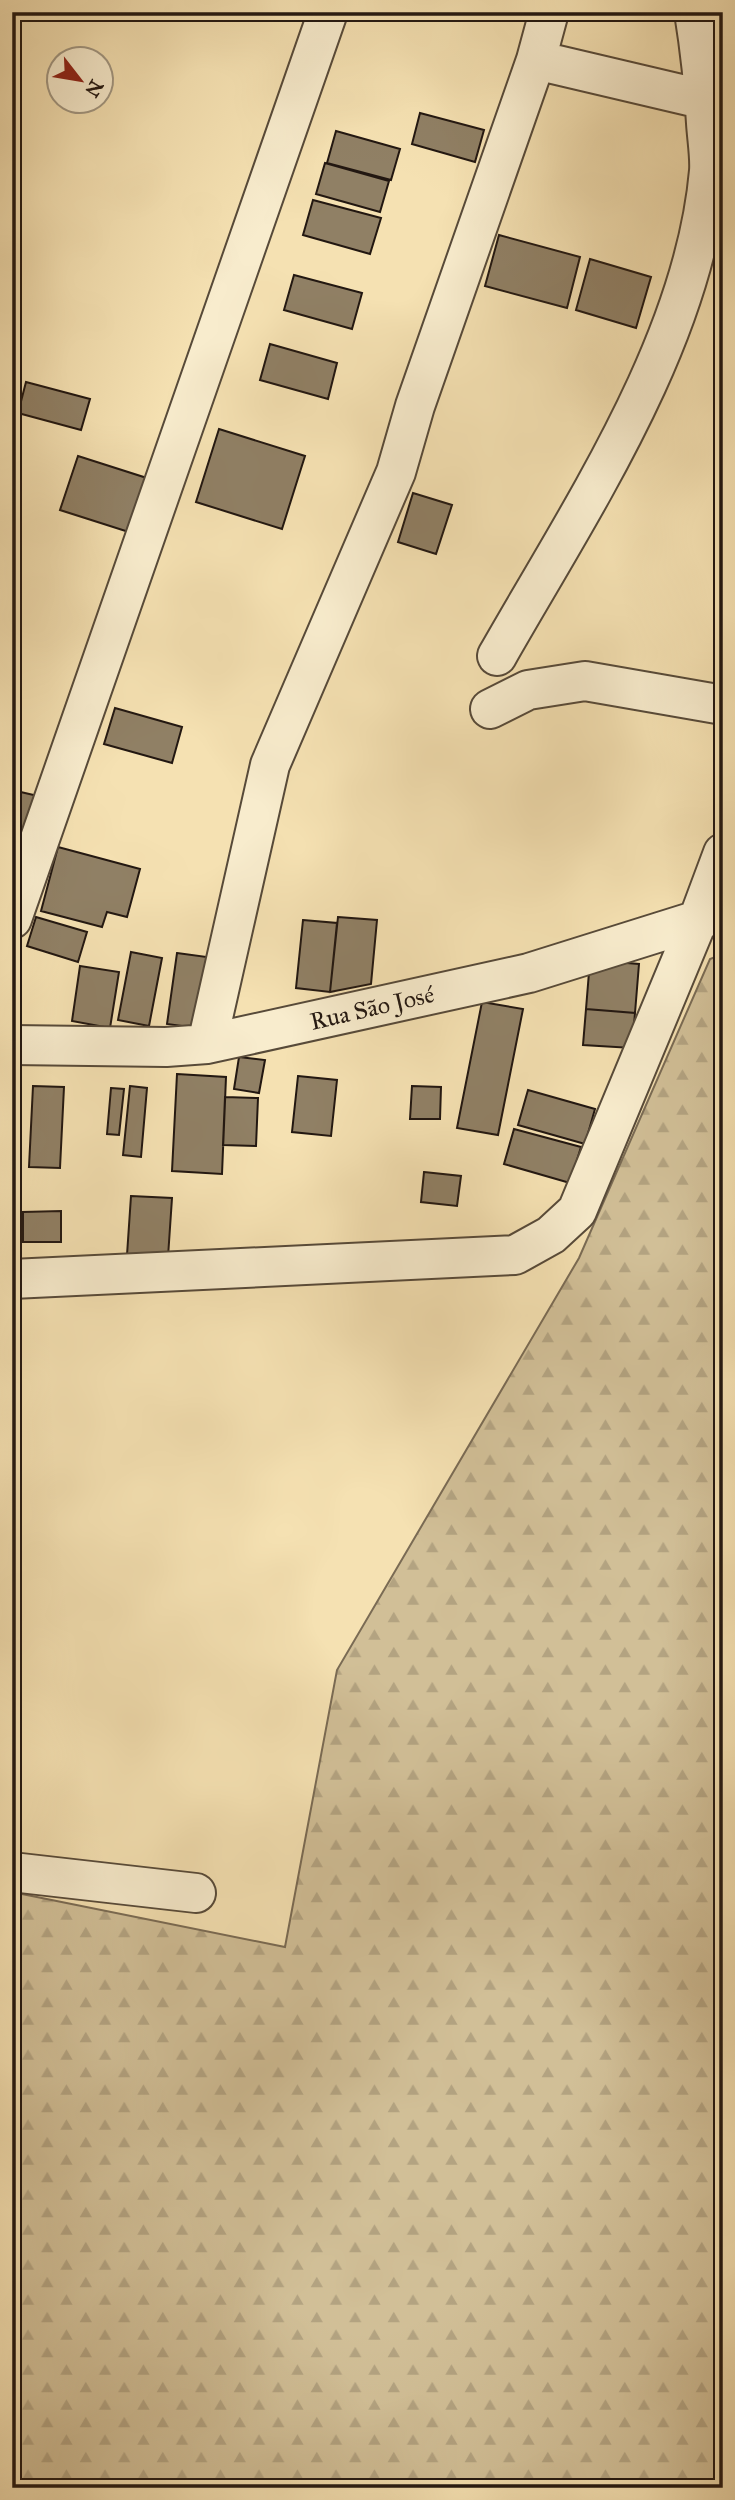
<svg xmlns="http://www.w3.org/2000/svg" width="735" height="2500" font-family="'IM FELL Great Primer',serif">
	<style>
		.forest { fill: url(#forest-firs); stroke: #7a6b54; stroke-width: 2 }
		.building { fill: #908065; stroke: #221711; stroke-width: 2 }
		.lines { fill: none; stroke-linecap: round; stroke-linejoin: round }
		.minor-casing { stroke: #574a39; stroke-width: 42 }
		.minor { stroke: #f8eccd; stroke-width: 38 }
		.labels { text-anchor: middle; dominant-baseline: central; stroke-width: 5; stroke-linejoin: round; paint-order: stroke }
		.street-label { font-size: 24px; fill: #221711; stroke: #f8eccd }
	</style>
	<defs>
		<pattern id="forest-firs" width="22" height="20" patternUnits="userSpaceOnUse" patternTransform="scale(1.75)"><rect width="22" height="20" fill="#d1bf97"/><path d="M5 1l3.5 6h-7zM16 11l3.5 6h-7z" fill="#b3a381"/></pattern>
	</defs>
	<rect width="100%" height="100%" fill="#f5e1b2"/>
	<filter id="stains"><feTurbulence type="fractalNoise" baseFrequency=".00286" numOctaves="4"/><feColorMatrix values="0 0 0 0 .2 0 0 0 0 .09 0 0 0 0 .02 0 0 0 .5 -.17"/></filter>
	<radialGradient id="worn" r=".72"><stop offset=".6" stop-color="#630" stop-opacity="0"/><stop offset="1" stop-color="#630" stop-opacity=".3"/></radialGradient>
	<path class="forest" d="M723 954V2488H12V1892L285 1947 337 1670 579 1258 710 959Z"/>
	<path class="building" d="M420 113 484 130 475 162 412 144Z
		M336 131 400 149 391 180 327 163Z
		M325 163 389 181 380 212 316 194Z
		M313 200 381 218 370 254 303 235Z
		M499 235 580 257 567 308 485 286Z
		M590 259 651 277 636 328 576 310Z
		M294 275 362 293 352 329 284 310Z
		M270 344 337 363 328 399 260 380Z
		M26 382 90 399 81 430 18 413Z
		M219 429 305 456 282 529 196 502Z
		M78 456 153 480 135 534 60 510Z
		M413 493 452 505 436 554 398 542Z
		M115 708 182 727 172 763 104 744Z
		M12 790 38 796 29 833 12 829Z
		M58 847 140 869 127 917 107 912 102 927 41 911Z
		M36 917 87 932 78 962 27 946Z
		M338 917 377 920 371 984 330 992Z
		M303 920 337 923 330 992 296 988Z
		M131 952 162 958 149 1026 118 1020Z
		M177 953 207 957 197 1028 167 1024Z
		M590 960 639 964 635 1013 586 1009Z
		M80 966 119 972 110 1028 72 1021Z
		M482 1002 523 1009 498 1135 457 1128Z
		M586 1009 635 1013 632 1048 583 1045Z
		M239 1057 265 1060 259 1093 234 1089Z
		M177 1074 226 1077 222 1174 172 1171Z
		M298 1076 337 1080 331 1136 292 1132Z
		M33 1086 64 1087 60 1168 29 1167Z
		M130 1086 147 1088 141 1157 123 1155Z
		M412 1086 441 1087 440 1119H410Z
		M12 1088H17L18 1144H12Z
		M111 1088 124 1089 119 1135 107 1134Z
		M528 1090 595 1109 585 1144 518 1125Z
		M225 1097 258 1098 256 1146 223 1145Z
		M514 1129 581 1147 570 1183 504 1164Z
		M12 1155H21L20 1179H12Z
		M424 1172 461 1176 457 1206 421 1202Z
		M131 1196 172 1198 168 1257 127 1255Z
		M61 1211V1242H23V1212Z"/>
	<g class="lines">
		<g class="minor-casing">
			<path id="minor" d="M536 60 723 104
				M497 656C580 510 694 342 709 171 710 156 707 139 706 123 704 86 700 49 694 12
				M490 709 528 690 585 681 723 705
				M12 919 328 12
				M207 1044 270 765 396 472 415 406 536 60 549 12
				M12 1045 166 1047 207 1044 529 973 714 915
				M12 1279 515 1255 551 1235 577 1211 698 920 723 853
				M12 1872 196 1893"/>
		</g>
		<use href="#minor" class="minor"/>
	</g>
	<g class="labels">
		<g class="street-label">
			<text transform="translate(372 1008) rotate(-13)">Rua São José</text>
		</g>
	</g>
	<rect width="735" height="2500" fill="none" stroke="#f5e1b2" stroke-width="42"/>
	<rect x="14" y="14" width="707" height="2472" fill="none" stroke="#221711" stroke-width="3.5"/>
	<rect x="21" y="21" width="693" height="2458" fill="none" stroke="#221711" stroke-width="2"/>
	<g transform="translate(80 80) rotate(121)"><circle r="33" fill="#f8eccd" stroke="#a29782" stroke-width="2"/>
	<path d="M0-5L12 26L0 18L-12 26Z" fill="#8f2418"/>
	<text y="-10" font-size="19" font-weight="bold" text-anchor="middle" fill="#221711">N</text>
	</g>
	<rect width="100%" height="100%" filter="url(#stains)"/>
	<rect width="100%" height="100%" fill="url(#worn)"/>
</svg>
